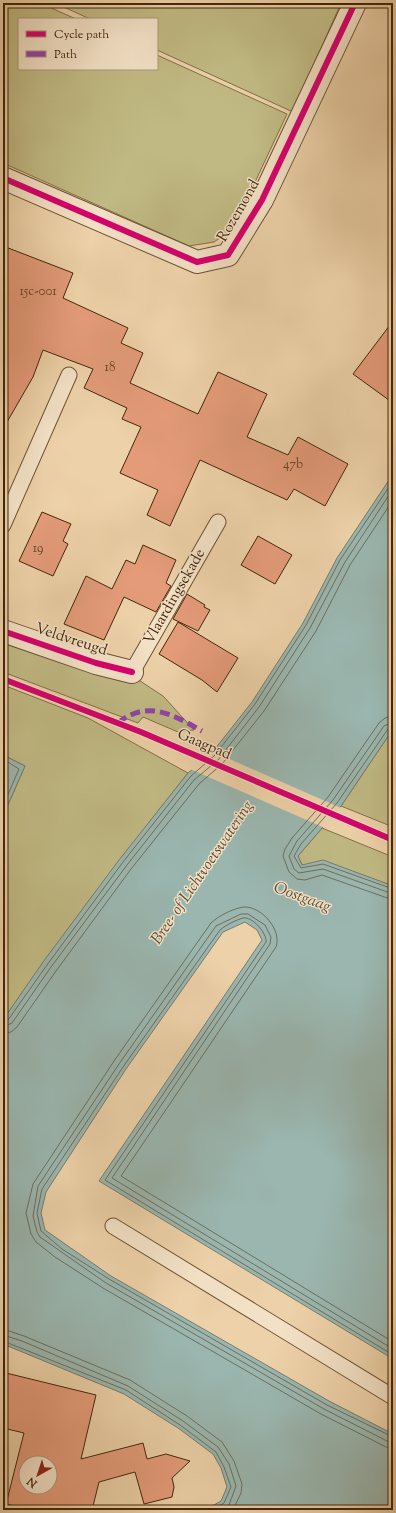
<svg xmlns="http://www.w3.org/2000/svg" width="396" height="1513" font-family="'Sorts Mill Goudy',serif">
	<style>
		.green { fill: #c0b983; stroke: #817046 }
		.water { fill: #9ab6af; stroke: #777c6d }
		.pier { fill: #edd1a8 }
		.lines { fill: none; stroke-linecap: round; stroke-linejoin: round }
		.shore { stroke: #6e6e5c; stroke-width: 1 }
		.building { fill: #e49b79; stroke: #42260a; fill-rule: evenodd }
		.lane-casing { stroke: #6d5132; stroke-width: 17 }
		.street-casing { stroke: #6d5132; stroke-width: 24 }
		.lane { stroke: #f3e1c6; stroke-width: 15 }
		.street { stroke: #f3e1c6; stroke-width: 22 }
		.quiet { stroke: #8e44ad; stroke-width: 5; stroke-dasharray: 10 5; stroke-linecap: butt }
		.cycleway-casing { stroke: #f3e1c6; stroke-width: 8 }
		.cycleway { stroke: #d6006c; stroke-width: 6 }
		.labels { text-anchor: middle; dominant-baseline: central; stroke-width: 3; stroke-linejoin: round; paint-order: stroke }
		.number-label { font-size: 13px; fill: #6a4326 }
		.street-label { font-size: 15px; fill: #42260a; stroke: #f3e1c6 }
		.water-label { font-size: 16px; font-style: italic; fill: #584a33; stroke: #f3e1c6 }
	</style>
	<rect width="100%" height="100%" fill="#edd1a8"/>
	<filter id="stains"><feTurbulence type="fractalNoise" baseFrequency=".005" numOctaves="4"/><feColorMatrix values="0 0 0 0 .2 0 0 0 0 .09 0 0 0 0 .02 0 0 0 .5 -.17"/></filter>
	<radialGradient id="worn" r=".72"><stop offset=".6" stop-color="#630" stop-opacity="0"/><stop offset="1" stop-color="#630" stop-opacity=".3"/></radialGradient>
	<path class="green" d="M3 3H40L76 19H19V69H157V55L287 114 233 229 214 242 189 246 3 163Z
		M55 3H341L293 112 157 50V19H90Z
		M3 642 134 677 163 696 194 730 178 732 143 717 138 723 3 672Z
		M3 685 88 718 188 773C124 854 62 936 3 1020V816L25 766 3 755Z
		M393 729V827L341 806Z
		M322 828 393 857V886L354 872 302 865 298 856Z"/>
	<path class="water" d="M393 474V729L341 806 298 856 302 865 323 860 393 886V1359L99 1181 262 940 257 930 245 922 223 932 126 1069 46 1192 41 1213 45 1230 111 1276 329 1401 393 1434V1510H205L221 1501 227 1487 221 1468 213 1454 178 1428 124 1394 3 1344V1020L43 962 119 860 188 773 211 754 252 702 303 623 337 558Z
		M3 755 25 766 3 816Z"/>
	<path class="pier" d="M211 751 341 808 325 828 190 769Z"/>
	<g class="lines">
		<path class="shore" d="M393 716 385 718 379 723 328 797 292 838 285 849 283 856 289 872 297 879 305 880 322 875 393 900
			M393 722 384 726 333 800 297 841 289 856 294 869 299 873 323 869 393 894
			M393 727 388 729 337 803 301 844 294 856 301 868 323 864 393 889
			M3 759 19 769 3 806
			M3 1022 8 1020 47 965 123 862 191 776 214 756 255 704 306 625 340 560 393 481
			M3 1027 12 1023 51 967 127 865 194 780 218 760 259 707 310 628 345 562 393 489
			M3 1033 11 1032 17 1027 56 971 131 869 199 784 222 764 264 711 316 631 350 565 393 500
			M3 1329 24 1336 130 1380 187 1416 222 1442 234 1461 242 1484 241 1493 233 1510
			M3 1335 22 1341 128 1386 183 1421 218 1447 229 1464 236 1486 229 1505 223 1510
			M3 1341 126 1390 180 1425 216 1452 224 1467 231 1487 224 1503 213 1510
			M393 1342 121 1176 276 947C282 930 262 907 245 907 236 907 218 916 211 923L114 1061 33 1184 26 1213 31 1234 36 1242 55 1257 103 1288 321 1414 386 1447 393 1448
			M393 1349 112 1178 270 944 271 937 265 925 248 914H241L216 926 119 1064 38 1186 33 1216 37 1232 40 1237 106 1283 324 1409 387 1441 393 1442
			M393 1355 105 1180 266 942C267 933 252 916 243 918 236 920 226 925 220 930L123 1067 42 1189 37 1213 41 1231 62 1249 109 1279 327 1405 393 1437"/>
	</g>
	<path class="building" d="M3 246 73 273 63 298 128 328 121 343 143 353 130 383 198 414 218 372 267 394 247 437 288 455 298 437 348 464 325 506 294 489 287 500 200 460 170 526 147 515 158 490 120 473 141 427 122 419 127 408 84 388 93 369 43 350 33 377 3 429Z
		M393 321V403L353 374Z
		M42 512 71 524 63 541 68 544 53 576 19 561Z
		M258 536 292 555 275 584 241 565Z
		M143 545 176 560 166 583 171 586 156 612 124 597 104 640 64 624 86 576 112 589 126 560 135 564Z
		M187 594 205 605 204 607 210 610 198 631 173 619Z
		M178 622 238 658 217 692 202 680 159 654Z
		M6 1373 96 1395 81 1459 143 1443 147 1459 166 1454 190 1461 172 1478 174 1487 172 1497 144 1504 135 1472 99 1482 92 1510H31L6 1504 24 1433 3 1428V1385ZM26 1463H50V1487H26Z"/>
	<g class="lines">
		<g class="lane-casing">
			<path id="lane" d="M3 525 69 375
				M132 672 218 522
				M113 1226 393 1397"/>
		</g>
		<g class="street-casing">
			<path id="street" d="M3 178 197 262 228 255 262 200 355 3
				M3 631 96 663 132 672"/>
		</g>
		<use href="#lane" class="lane"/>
		<use href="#street" class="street"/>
		<path class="quiet" d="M118 723C147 699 174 715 202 731"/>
		<g class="cycleway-casing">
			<path id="cycleway" d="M3 178 197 262 228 255 262 200 355 3
				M3 631 96 663 132 672
				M3 679 141 732 393 840"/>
		</g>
		<use href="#cycleway" class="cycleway"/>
	</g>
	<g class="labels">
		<g class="number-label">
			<text x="38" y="292">15c-001</text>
			<text x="110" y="368">18</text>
			<text x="293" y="465">47b</text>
			<text x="38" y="549">19</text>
		</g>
		<g class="street-label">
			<text transform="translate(239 211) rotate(-60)">Rozemond</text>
			<text transform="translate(175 597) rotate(-60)">Vlaardingsekade</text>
			<text transform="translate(71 640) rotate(18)">Veldvreugd</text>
			<text transform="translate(204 745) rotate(23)">Gaagpad</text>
		</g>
		<g class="water-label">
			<text transform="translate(203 873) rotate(-56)">Bree- of Lichtvoetswatering</text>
			<text transform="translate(302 898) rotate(20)">Oostgaag</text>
		</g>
	</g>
	<rect width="396" height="1513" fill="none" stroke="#edd1a8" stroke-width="16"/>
	<rect x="4" y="4" width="388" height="1505" fill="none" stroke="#42260a" stroke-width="2"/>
	<rect x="8" y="8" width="380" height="1497" fill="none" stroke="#42260a"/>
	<rect x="18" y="18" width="140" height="52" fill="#f3e1c6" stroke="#ac967b"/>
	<rect x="26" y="31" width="20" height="6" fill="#d6006c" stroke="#ac967b"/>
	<text x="54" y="38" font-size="12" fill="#42260a">Cycle path</text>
	<rect x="26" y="51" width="20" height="6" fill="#8e44ad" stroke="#ac967b"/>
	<text x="54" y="58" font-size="12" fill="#42260a">Path</text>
	<g transform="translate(38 1475) rotate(219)"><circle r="19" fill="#f3e1c6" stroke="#ac967b"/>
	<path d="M0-3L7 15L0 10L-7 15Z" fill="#8f2418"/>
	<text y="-6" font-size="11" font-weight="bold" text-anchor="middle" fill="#42260a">N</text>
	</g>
	<rect width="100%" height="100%" filter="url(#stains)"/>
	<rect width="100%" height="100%" fill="url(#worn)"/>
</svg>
